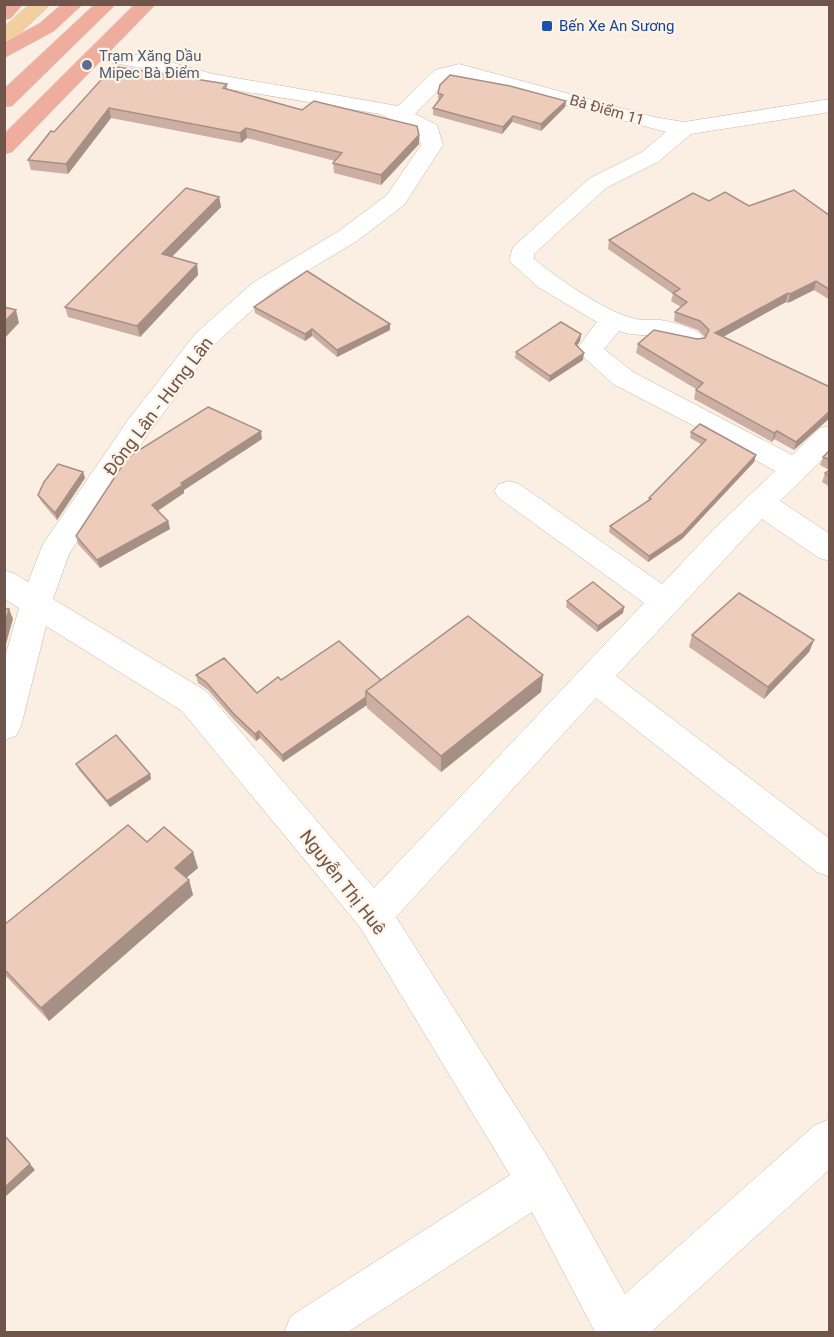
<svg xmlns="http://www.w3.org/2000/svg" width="834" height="1337" font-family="Roboto,sans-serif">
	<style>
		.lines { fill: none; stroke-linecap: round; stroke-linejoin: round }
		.minor-casing { stroke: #c9b6aa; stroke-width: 1 }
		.major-casing { stroke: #d7cfcd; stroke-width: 1 }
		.highway-casing { stroke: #d7cfcd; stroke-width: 1 }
		.minor { fill: #fff; fill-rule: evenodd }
		.major { fill: #f3ce9f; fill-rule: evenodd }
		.highway { fill: #efad9d; fill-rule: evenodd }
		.wall { fill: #ccafa2 }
		.shaded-wall { fill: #a68f84 }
		.building { fill: #edccbc; stroke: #a68f84; stroke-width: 1.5 }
		.transit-dot { fill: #1a4fb4; stroke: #fdf3e7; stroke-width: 2 }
		.service-dot { fill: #5c6f8a; stroke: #fdf3e7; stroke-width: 2 }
		.labels { text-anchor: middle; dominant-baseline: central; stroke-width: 4.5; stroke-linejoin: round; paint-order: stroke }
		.far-transit-label { font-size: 15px; fill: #164399; stroke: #fdf3e7; text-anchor: start }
		.far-service-label { font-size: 15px; fill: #4e5e75; stroke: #fdf3e7; text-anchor: start }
		.far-street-label { font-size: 15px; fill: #6f554b; stroke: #fdf3e7 }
		.street-label { font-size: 18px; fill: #6f554b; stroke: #fdf3e7 }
	</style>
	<rect width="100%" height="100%" fill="#faefe2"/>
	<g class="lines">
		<g class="minor-casing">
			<path id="minor" d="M98 49 155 58 213 74 398 106 435 70 459 64 654 117 684 122 830 99V112L691 134 658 162 606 188 534 254V259C559 279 601 309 632 318 641 321 651 319 660 320 673 322 698 328 705 339L701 345C685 349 673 340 658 337 645 334 632 336 619 331L604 349 633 372 792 455 820 428 830 426V452L780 501 830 534V561L819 558 762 519 616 676 830 839V877L817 872 596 698 396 917 554 1167 625 1294 815 1125 830 1119V1169L651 1332H595L532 1212 348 1332H284L291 1316 510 1175 360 927 182 711 46 626 21 726 16 736 4 740V661L19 608 4 598V570L15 574 28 582 43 544 128 420 196 333 254 282 339 231 387 195 421 145 419 134 380 114 211 86 153 70 91 59 88 55 91 51ZM459 76 666 132 642 152 590 178 513 247 509 261 538 287 597 322 576 350 613 384 700 429 775 471 714 529 662 584 519 484 509 481 499 484 494 491 499 498 644 603 374 888 206 691 53 599 69 554 148 434 214 345 272 292 357 241 404 205 443 145 437 125 415 114 449 79Z"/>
		</g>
		<g class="major-casing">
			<path id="major" d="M30 4H51L11 42 4 44V27Z"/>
		</g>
		<g class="highway-casing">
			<path id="highway" d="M4 4H23L11 18 4 20Z
				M62 4H83L54 31 4 58V43L40 23Z
				M95 4H116L12 106 4 107V89Z
				M135 4H156L12 152 4 154V134Z"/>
		</g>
		<use href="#minor" class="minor"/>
		<use href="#major" class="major"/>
		<use href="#highway" class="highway"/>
	</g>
	<path class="wall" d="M112 72 227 84V89L419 144 381 185 334 173 333 163 335 161 247 138 241 143 111 118 68 174 31 170 28 160 54 132Z
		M438 93 566 101 565 107 541 131 512 122 502 134 433 115V108L440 100 438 99Z
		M219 197 221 207 171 257 197 264 198 275 140 337 68 317 65 307Z
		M709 201 830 216V300L814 290 788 303 786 302 723 336 830 387 794 450 774 439 772 442 694 399 696 389 636 353 638 344 697 339 705 337 698 330 674 321 675 312 681 307 671 301 673 294 608 249 609 240Z
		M254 307 390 324V330L337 357 312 336 305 341 255 313Z
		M581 334 580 341 577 346 583 360 549 382 515 358 516 352Z
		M691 432 756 455 754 462 682 539 648 562 609 532 610 526 649 501V498L701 444 690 438Z
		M262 439 184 490V493L158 511 168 521 170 529 100 568 78 544 76 536Z
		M830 450V487L822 482 825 473 829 470 820 465 823 457Z
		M83 472 85 478 57 520 41 501 38 495Z
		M567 601 624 607 623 613 597 632 566 607Z
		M692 635 814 640 809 652 764 699 689 647Z
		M196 675 257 693 281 680H381L543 675 541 692 441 772 367 708V705L283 762 260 738 256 741 235 721 208 690 198 683Z
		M76 764 150 774 151 779 110 807 79 770Z
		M147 842 198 868 186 878 189 880 193 895 49 1021 4 974V925Z"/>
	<path class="shaded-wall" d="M566 101 565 107 541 131V124Z
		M109 108 111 118 68 174 66 164Z
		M513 116 512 122 502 134 503 127Z
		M246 128 247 138 241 143 240 133Z
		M419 135V144L381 185V175Z
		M219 197 221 207 164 265 162 254Z
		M197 264 198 275 140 337 137 326Z
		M816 281 814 290 788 303 790 294Z
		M788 293 786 302 714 342 715 333Z
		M16 310 19 323 4 339V322Z
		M390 324V330L337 357V350Z
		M312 329V336L305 341V334Z
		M581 334 580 341 574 350 575 344Z
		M584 353 583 360 549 382 550 376Z
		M830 411V418L794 450 796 442Z
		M261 431 262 439 184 490V493L154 513 152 505 181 483Z
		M777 431 774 439 772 442 774 433Z
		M756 455 754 462 682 539 648 562 649 556Z
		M83 472 85 478 57 520 55 513Z
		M168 521 170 529 100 568 97 560Z
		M624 607 623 613 597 632 598 626Z
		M9 609 13 619 4 651V626Z
		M814 640 809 652 764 699 768 687Z
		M543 675 541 692 441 772V756Z
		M366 697 367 705 283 762 282 755Z
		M259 731 260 738 256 741 255 734Z
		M150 774 151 779 110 807 107 801Z
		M193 852 198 868 180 883 175 868Z
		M189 880 193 895 49 1021 41 1008Z
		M30 1164 35 1170 4 1198V1188Z"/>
	<path class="building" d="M118 67 227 84 223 88 302 110 314 101 417 126 419 135 381 175 333 163 342 153 246 128 240 133 109 108 66 164 28 160 51 131 54 132 110 70 112 72Z
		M450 75 510 86 566 101 541 124 513 116 503 127 433 108 443 95 438 93 440 85Z
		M186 188 219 197 162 254 197 264 137 326 65 307Z
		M794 190 830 216V290L816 281 790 294 788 293 715 333 830 387V411L796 442 777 431 774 433 696 390 703 383 638 344 654 330 697 339 705 338 709 330 700 321 675 312 687 302 673 293 680 289 609 240 693 193 709 201 725 192 749 206Z
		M307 271 390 324 337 350 312 329 305 334 254 307Z
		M4 307 16 310 4 322Z
		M561 322 581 334 575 344 584 353 550 376 516 352Z
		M208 407 261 431 181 483 183 485 152 505 168 521 97 560 76 536 128 457Z
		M700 424 756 455 683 533 649 556 610 526 651 499 649 498 706 440 691 432Z
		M830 450V460L823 457Z
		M58 464 83 472 55 513 38 495 44 482Z
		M830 470V477L825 473Z
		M593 582 624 607 598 626 567 601Z
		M739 593 814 640 768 687 692 635Z
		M4 609H9L4 626Z
		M468 616 543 675 441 756 366 691Z
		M339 641 381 680 366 691V697L282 755 259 731 255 734 233 713 206 682 196 675 224 658 257 693 278 677 281 680Z
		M116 735 150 774 107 801 76 764Z
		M128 825 147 842 164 827 193 852 175 868 189 880 41 1008 4 969V925Z
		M4 1135 30 1164 4 1188Z"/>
	<rect class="transit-dot" x="541" y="20" width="12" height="12" rx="3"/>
	<circle class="service-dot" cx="87" cy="65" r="6"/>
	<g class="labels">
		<g class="far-transit-label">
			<text x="559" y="26">Bến Xe An Sương</text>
		</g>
		<g class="far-service-label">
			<text x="99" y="56">Trạm Xăng Dầu<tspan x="99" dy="17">Mipec Bà Điểm</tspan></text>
		</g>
		<g class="far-street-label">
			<text transform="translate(607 110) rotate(16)">Bà Điểm 11</text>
		</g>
		<g class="street-label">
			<text transform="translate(158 406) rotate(-53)">Đông Lân - Hưng Lân</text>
			<text transform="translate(343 882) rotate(52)">Nguyễn Thị Huê</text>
		</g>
	</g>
	<rect width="834" height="1337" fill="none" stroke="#6f554b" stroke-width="12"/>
</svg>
